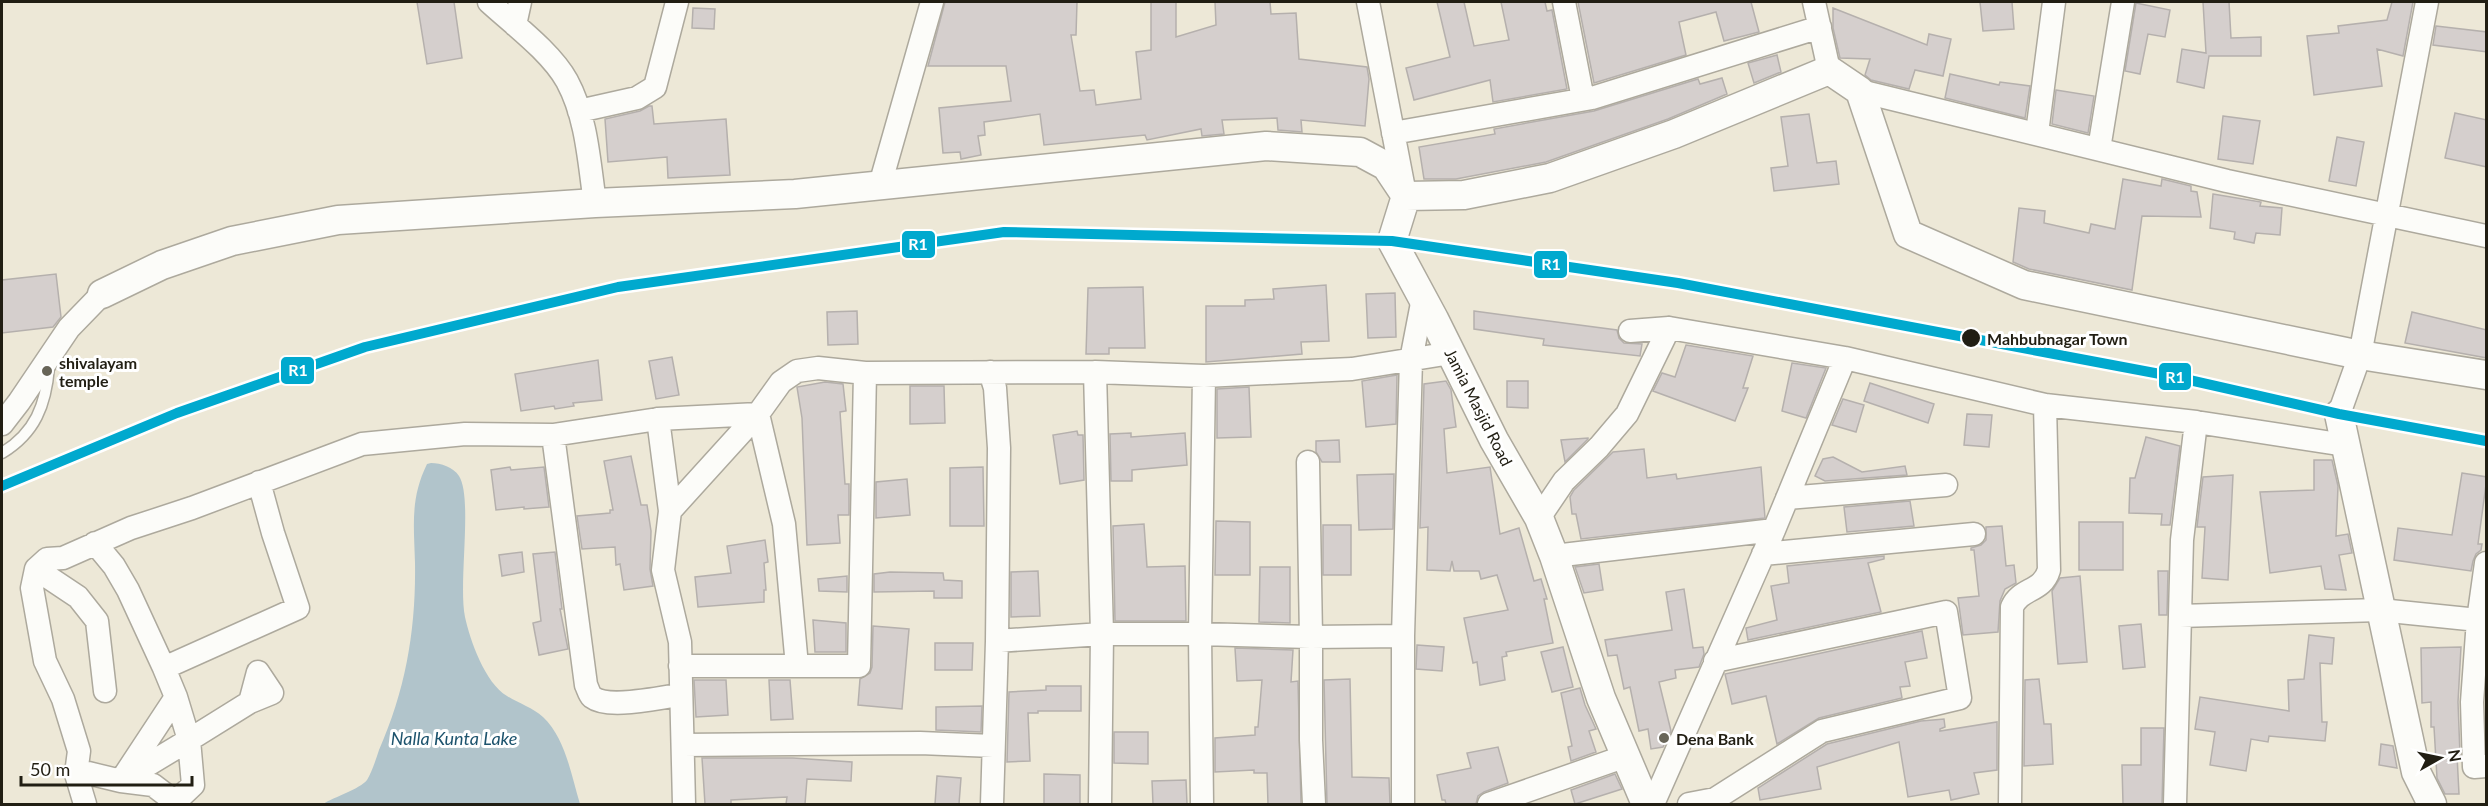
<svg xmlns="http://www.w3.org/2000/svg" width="2488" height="806" font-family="Lato,sans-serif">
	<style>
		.water { fill: #b1c4cb }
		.building { fill: #d5cfcd; stroke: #b5b0ad; stroke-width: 1.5 }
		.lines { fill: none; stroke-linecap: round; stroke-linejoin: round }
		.service-casing { stroke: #ada99d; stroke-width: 13 }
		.minor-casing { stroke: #ada99d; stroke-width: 25 }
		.tertiary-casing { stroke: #ada99d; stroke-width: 31 }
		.service { stroke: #fcfcf9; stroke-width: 10 }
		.minor { stroke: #fcfcf9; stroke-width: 22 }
		.tertiary { stroke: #fcfcf9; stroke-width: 28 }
		.rail-1-casing { stroke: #fff; stroke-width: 15 }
		.rail-1 { stroke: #00a9ce; stroke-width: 10 }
		.stop-dot { fill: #211e13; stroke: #fff; stroke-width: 2 }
		.poi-dot { fill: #686558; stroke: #fff; stroke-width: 2 }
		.labels { text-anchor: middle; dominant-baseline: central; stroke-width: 6; stroke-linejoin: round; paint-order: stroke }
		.stop-label { font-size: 16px; font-weight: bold; fill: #211e13; stroke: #fff; text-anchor: start }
		.poi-label { font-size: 16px; font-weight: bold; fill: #211e13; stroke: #fff; text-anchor: start }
		.street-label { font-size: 16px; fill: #211e13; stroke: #fff }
		.water-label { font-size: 18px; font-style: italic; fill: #1d536d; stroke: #fff }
		.line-badge { stroke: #fff; stroke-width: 2 }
		.badge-label { font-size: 16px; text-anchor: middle; font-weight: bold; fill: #fff }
	</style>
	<rect width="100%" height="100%" fill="#ede8d7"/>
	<path class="water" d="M431 463C441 463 453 467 459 476 473 498 458 583 465 617 470 640 485 683 507 696 518 703 533 708 543 717 566 739 571 775 580 804H323C334 797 360 789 367 780 372 772 376 759 379 750 406 689 416 629 415 563 414 525 410 499 427 464Z"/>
	<path class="building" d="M417 2H454L462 58 427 64Z
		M945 2H1077L1076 35H1071L1080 91 1094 90 1096 105 1141 99 1136 52 1151 50V2H1176V37L1216 25 1215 2H1270L1271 14 1296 13 1299 59 1367 67 1369 79 1365 126 1301 120 1302 132 1278 130 1277 118 1222 120 1224 134 1202 136 1201 129 1147 140 1145 135 1044 145 1040 114 984 122 985 135 978 136 981 155 961 159 960 152 943 153 939 108 1011 101 1006 66H928Z
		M1437 2H1464L1474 46 1509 40 1501 2H1545L1547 11 1552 10 1567 89 1493 102 1490 80 1414 100 1406 68 1450 57Z
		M1578 2H1751L1759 32 1724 41 1716 12 1679 22 1686 55 1594 83Z
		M1980 2H2012L2014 29 1983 31Z
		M2203 2H2229L2231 38 2261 37V56H2209L2204 88 2177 82 2182 49 2206 53Z
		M2392 2H2413L2403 56 2377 49 2382 86 2314 95 2307 36 2339 33 2338 26 2387 20Z
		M2136 3 2170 10 2165 37 2148 34 2140 74 2125 71Z
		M693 8 715 9 714 29 692 28Z
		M1833 8 1927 45 1929 34 1951 39 1943 76 1915 70 1909 89 1871 80 1865 75 1870 59 1840 58 1833 28Z
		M2436 26 2487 32V52L2433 45Z
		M1777 55 1781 72 1754 83 1748 63Z
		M1950 74 1999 85 2000 82 2030 86 2025 118 1945 98Z
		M1722 78 1727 94 1668 119 1546 162 1456 179H1424L1419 147 1495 134 1494 129 1594 111 1698 79 1700 84Z
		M2056 90 2094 96 2088 133 2052 124Z
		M649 106H652L654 124 726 119 730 175 668 178 667 157 608 162 605 119 640 111Z
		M2455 113 2487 120V167L2445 158Z
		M1809 114 1817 163 1836 161 1839 184 1774 191 1771 168 1788 166 1781 117Z
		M2223 116 2260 121 2253 164 2218 159Z
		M2337 137 2364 142 2356 186 2329 181Z
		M2123 179 2161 186 2162 179 2191 186V191L2197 192 2201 217 2142 216 2132 290 2029 269 2013 262 2019 208 2045 211 2044 223 2089 233 2091 224 2115 229Z
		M2213 194 2261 202 2260 206 2282 208 2280 235 2256 233 2254 243 2234 239 2235 232 2210 228Z
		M56 274 61 317 53 327 2 333V280Z
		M1326 285 1329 341 1301 342 1302 354 1206 362V306H1245V300L1274 299 1273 289Z
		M1143 287 1145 348H1109V354H1086L1088 288Z
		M1395 293 1396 337 1368 338 1366 294Z
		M857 311 858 344 828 345 827 312Z
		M1474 311 1617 330 1619 338 1624 343 1642 344 1640 356 1543 345 1544 339 1474 329Z
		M2412 312 2487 330V358L2405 343Z
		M1686 345 1753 356 1743 388H1748L1735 421 1653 391 1662 373 1675 377Z
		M672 357 679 395 656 399 649 361Z
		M598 360 602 400 573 403 574 406 555 409 554 406 521 411 515 374Z
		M1792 363 1826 368 1806 418 1782 411Z
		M1397 375 1396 424 1366 427 1362 381Z
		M1446 381 1451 390 1456 427 1444 429 1447 473 1490 467 1500 534 1519 528 1534 581 1541 579 1547 599H1544L1553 643 1506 652 1507 656 1502 657 1505 680 1480 685 1477 662 1473 663 1464 618 1508 610 1497 575 1481 579 1479 571H1454L1452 561 1450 571 1427 570 1428 527 1420 528 1424 384Z
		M1507 381H1528V408L1507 407Z
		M825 382 843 384 846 411 840 412 845 484H849V515H838L840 543 807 545 802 418 797 387Z
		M1870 383 1934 404 1928 423 1864 401Z
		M910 386H944L945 423 910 424Z
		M1249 387 1251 437 1217 438V389Z
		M1843 399 1864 405 1856 432 1832 425Z
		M1967 414 1992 415 1989 447 1964 445Z
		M1077 431 1078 435H1083L1084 480 1060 484 1053 435Z
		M1131 433V437L1185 433 1187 465 1132 470V481H1111L1110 434Z
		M2146 437 2180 446 2170 525H2161L2162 514 2129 513 2130 478H2135Z
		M1588 438V439L1565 462 1561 440Z
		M1339 440 1340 462H1322L1316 452V441Z
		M1644 449 1647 478 1676 474 1677 479 1761 467 1765 518 1581 539 1576 514H1572L1570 497 1574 490 1613 452Z
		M631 456 641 505H647L651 531 650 569 653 586 624 590 620 564 616 565 615 547 582 549 577 516 610 513V510H613L604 461Z
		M1833 457 1862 472 1905 466 1907 475 1825 481 1815 476 1823 459Z
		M2314 460H2332L2338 486 2336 536 2348 534 2352 553 2339 555 2346 590 2325 589 2321 566 2270 573 2260 492 2314 490Z
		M510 467 511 470 544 467 549 507 524 509V507L496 510 491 470Z
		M983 467 984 526H950V468Z
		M2462 473 2487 477 2478 544H2482L2481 550 2476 554 2473 561 2471 571 2394 560 2398 528 2452 535Z
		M1394 474 1393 529 1359 530 1357 475Z
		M2233 475 2228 580 2202 578 2205 527H2197L2203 477Z
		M907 479 910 515 876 518V482Z
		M1910 501 1914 526 1847 532 1844 507Z
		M1216 521 1250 522V575H1215Z
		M2079 522H2123V570H2079Z
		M1144 524 1147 567 1185 566 1186 621H1115L1113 526Z
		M1323 525H1351V575H1323Z
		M2002 526 2006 566 2014 565 2016 583 2005 589 2000 601 1998 632 1963 635 1958 598 1979 596 1974 550H1971V548L1981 545 1986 540V527Z
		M765 540 768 562 764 563 766 590H764V602L698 607 695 577 731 573 727 546Z
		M522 552 524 572 502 576 499 555Z
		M555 552 562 609H560L568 649 539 655 533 623 541 621 533 554Z
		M1884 556V559L1868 563 1881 612 1748 640 1746 628 1777 620 1771 586 1789 583 1787 566Z
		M1599 564 1603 590 1584 593 1575 567Z
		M1260 567H1290V623L1259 622Z
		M1038 571 1040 616 1011 617V572Z
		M2158 571H2168L2167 615H2159Z
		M890 572 943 573 944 580 962 581V598H934V591L874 592V574Z
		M847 576V592L819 591 818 579Z
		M2080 576 2087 662 2058 664 2052 591 2060 578Z
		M1684 589 1693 648 1703 647 1704 654 1699 667 1675 670 1676 678 1659 682 1671 731 1663 747 1651 749 1648 729 1639 731 1630 687 1624 689 1617 655 1608 656 1605 640 1672 630 1666 592Z
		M813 620 846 623V652H815Z
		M2141 624 2145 667 2123 669 2119 626Z
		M873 626 909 629 902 709 858 705 860 679 870 673 872 667Z
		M1922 631 1927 658 1905 662 1910 686 1900 687 1902 698 1819 718 1777 744 1766 696 1732 704 1725 674Z
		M2309 635 2334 638 2332 664 2320 663 2322 722H2327L2325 741 2269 736 2268 742 2251 739 2246 771 2210 765 2215 732 2195 729 2200 697 2289 711 2288 680 2304 679Z
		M935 643H973L972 670H935Z
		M1417 645 1444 647 1442 671 1416 669Z
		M1563 647 1573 687 1552 692 1541 652Z
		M2461 647 2458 702 2460 755H2457L2459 794H2445L2437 778 2434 727H2431V702L2422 703 2421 648Z
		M1235 648 1293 650 1291 682 1298 681 1301 804H1268L1267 773H1254V770L1215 772V738L1255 735V727H1258L1262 680 1237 681Z
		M1350 679 1352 777 1389 778 1390 804H1327L1324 680Z
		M2039 679 2044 724H2051L2053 764 2024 766 2025 680Z
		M694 680H726L728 715 696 717Z
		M769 680H790L793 719 771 720Z
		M1046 686H1081V711H1038V713H1028L1030 761 1007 762 1009 692 1046 690Z
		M1580 688 1585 705 1596 729 1589 731 1596 752 1571 761 1568 747 1572 746 1561 693Z
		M982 706 981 732 936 730V707Z
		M1944 719 1945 727 1940 729V731L1997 722V770L1974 773 1979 794 1951 800 1949 790 1908 797 1899 742 1817 767 1821 789 1760 800 1758 788 1827 744 1921 721Z
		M2141 728H2164L2162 804H2123L2122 765H2141Z
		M1114 732H1148V764L1114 763Z
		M2381 744 2393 746 2397 768 2379 765Z
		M1498 747 1508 783 1484 792 1478 796 1476 804H1446L1445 800H1442L1437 775 1471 768 1467 753Z
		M702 758H793L852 762 851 781 807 779 805 804H786L787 797 731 800V804H705Z
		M1044 774 1080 775V804H1044Z
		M1615 774 1622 789 1575 804 1571 790Z
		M937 776 961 778 959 804H935Z
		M1186 780 1187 804H1153L1152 781Z"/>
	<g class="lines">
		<g class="service-casing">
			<path id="service" d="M2 453C35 433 46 405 49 367"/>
		</g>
		<g class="minor-casing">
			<path id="minor" d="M489 2C513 24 551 52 567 81 587 118 589 162 595 203
				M1368 2 1404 189
				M1564 2 1583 99
				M1814 2 1829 70
				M515 25 520 2
				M1860 91 2227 181 2486 236
				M579 111 637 98 655 87 677 2
				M1393 133 1592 98 1820 27
				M2037 133 2054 2
				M2099 149 2123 2
				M880 185 932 2
				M1630 331 1669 328 1845 358 2045 405 2196 422 2345 445
				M990 372 995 388 999 448 997 641 1102 634 1095 372 1204 376 1352 369 1451 353
				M1204 376 1200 634 1311 637 1403 636 1411 360 1423 298
				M758 414 784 524 797 666
				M2339 414 2360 355 2427 2
				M658 419 670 511 663 570 680 642 684 804
				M2 424 19 402 69 328 102 294
				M553 435 586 685C588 689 589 694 592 697 609 710 660 697 680 695
				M1308 462 1311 637V740L1314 804
				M1787 498 1946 485
				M670 511 758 414
				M1539 518 1564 481 1599 447 1627 414 1669 328
				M95 543 114 566 128 590 164 668 298 608 273 533 259 482
				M1763 554 1974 534
				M1554 556 1774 530
				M2486 563 2478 620 2472 702 2474 767 2486 766
				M36 569 78 597 97 621 105 691
				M2180 616 2380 610 2478 620
				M1403 636V804
				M680 666H859L865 373
				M164 668 176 697 189 740 250 702 272 693 258 672 250 702
				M683 745 920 743 993 746
				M76 774 88 773 121 781 153 785 174 801
				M124 776 176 697
				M121 781 189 740 193 785 173 804
				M85 804 76 774 79 751 63 699 45 661 32 588 36 569 47 559 63 558 131 528 192 508 362 444 465 434 553 435 658 419 758 414 781 382 797 371 818 368 865 373 1095 372
				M992 804 997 641
				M1100 804 1102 634H1200L1202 804
				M1489 804 1626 756
				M1653 804 1774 530 1845 358
				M1689 804 1715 799 1822 731 1960 698 1946 612 1715 661
				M2010 804 2012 607C2021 587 2042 593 2049 570L2045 405
				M2175 804 2182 540 2196 422"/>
		</g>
		<g class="tertiary-casing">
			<path id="tertiary" d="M1406 196 1392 241 1434 319 1494 440 1539 518 1554 556 1601 698 1646 804
				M102 294 162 265 232 241 338 220 595 203 795 194 1266 146 1360 152 1386 166 1406 196 1464 195 1550 178 1674 134 1829 70 1860 91 1908 234 2024 285 2360 355 2486 375
				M2339 414 2416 772 2432 804"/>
		</g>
		<use href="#service" class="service"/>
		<use href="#minor" class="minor"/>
		<use href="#tertiary" class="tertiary"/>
		<g class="rail-1-casing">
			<path id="rail-1" d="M2 486 177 413 365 347 618 287 1004 232 1392 241 1678 283 2176 377 2339 414 2486 441"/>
		</g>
		<use href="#rail-1" class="rail-1"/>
	</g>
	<circle class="stop-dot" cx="1971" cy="338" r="10"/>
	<g class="poi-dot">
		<circle cx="47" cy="371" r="6"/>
		<circle cx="1664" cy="738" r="6"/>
	</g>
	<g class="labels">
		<g class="stop-label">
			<text x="1987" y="338">Mahbubnagar Town</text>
		</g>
		<g class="poi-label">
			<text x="59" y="362">shivalayam<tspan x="59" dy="18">temple</tspan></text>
			<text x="1676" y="738">Dena Bank</text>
		</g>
		<g class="street-label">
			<text transform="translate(1479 407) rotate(63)">Jamia Masjid Road</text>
		</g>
		<g class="water-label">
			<text x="454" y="738">Nalla Kunta Lake</text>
		</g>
	</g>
	<g class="line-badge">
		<rect x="901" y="230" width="35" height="29" rx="6" fill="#00a9ce"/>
		<rect x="1533" y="250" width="35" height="29" rx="6" fill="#00a9ce"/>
		<rect x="280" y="356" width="35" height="29" rx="6" fill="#00a9ce"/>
		<rect x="2158" y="362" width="34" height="29" rx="6" fill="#00a9ce"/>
	</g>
	<g class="badge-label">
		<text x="918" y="250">R1</text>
		<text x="1551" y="270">R1</text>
		<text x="298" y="376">R1</text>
		<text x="2175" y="383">R1</text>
	</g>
	<rect width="2488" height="806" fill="none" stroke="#211e13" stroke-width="6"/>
	<g transform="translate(2440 758) rotate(81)" stroke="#ffffff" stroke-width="4.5" paint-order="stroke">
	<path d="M0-4.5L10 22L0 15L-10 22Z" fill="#211e13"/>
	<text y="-9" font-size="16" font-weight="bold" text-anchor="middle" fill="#211e13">N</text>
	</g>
	<path d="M21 776v9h171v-9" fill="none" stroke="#211e13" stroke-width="3"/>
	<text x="30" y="776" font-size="18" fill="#211e13" stroke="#ffffff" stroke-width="4.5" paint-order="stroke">50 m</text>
</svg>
